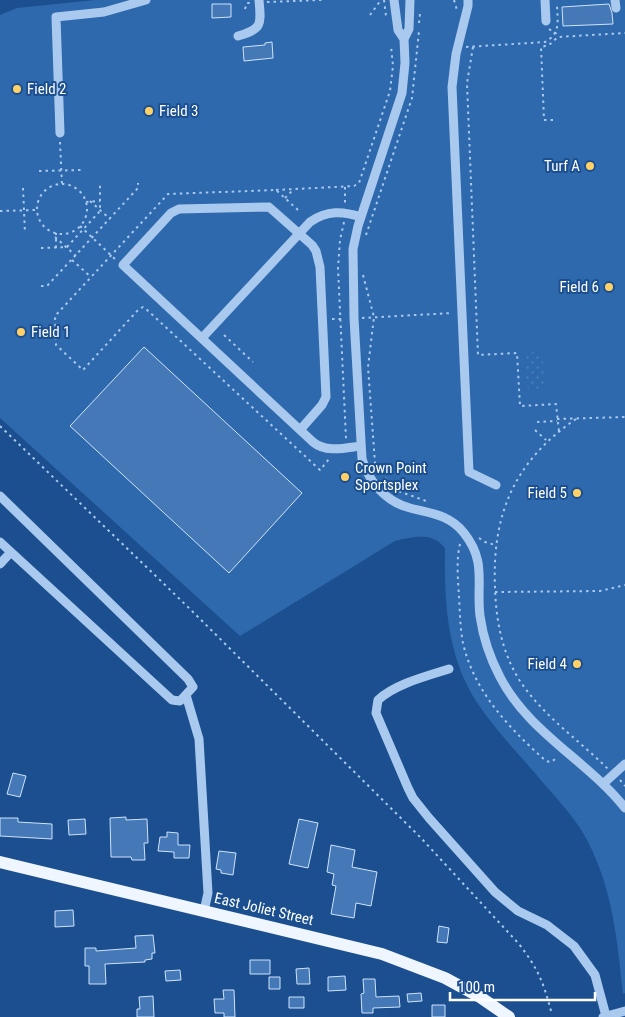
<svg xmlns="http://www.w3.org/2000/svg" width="625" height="1017" font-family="'Roboto Condensed',sans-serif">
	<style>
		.grass { fill: #2e69ad }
		.park { fill: url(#park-dots) }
		.building { fill: #4478b7; stroke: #cfe3fa }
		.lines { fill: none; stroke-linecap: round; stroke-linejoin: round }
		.path { stroke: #a9c9ee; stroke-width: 2; stroke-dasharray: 2.5 4; stroke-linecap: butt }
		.minor { stroke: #a9c9ee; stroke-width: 9 }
		.major { stroke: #f0f6ff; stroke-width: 12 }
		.poi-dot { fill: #ffd166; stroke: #1b4f8f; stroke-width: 2 }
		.labels { text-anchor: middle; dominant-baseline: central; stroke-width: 4; stroke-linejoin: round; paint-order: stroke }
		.poi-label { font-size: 15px; fill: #fff; stroke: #1b4f8f; text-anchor: start }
		.street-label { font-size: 15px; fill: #fff; stroke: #1b4f8f }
	</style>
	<defs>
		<pattern id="park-dots" width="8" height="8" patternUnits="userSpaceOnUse" patternTransform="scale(1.25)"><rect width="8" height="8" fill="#2e69ad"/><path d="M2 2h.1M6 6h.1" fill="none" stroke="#4d80b9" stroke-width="1.8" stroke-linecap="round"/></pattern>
	</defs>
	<rect width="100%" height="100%" fill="#1b4f8f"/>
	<path class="grass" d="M95 0H625V993L623 994C617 939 613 890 587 840 574 815 552 794 534 772 514 749 493 727 476 701 447 655 444 602 445 548 431 531 414 537 395 541L240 636 0 418V15L17 8Z"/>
	<path class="park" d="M534 352 539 353 543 357C543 368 545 380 543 391L539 393 529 390 526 383V357L528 354Z"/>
	<path class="building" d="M212 4H231V17L212 18Z
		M609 4 612 13 613 24 563 26 562 7Z
		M272 42 273 58 244 61 243 47 265 45V43Z
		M144 347 302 493 229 573 70 426Z
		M13 773 26 776 20 797 7 794Z
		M126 817V820L147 819 148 843H144L145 860H132L131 857H111L110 818Z
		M0 818H18V822L52 824V839L0 836Z
		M85 819 86 834 69 835 68 820Z
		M299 819 318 823 308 868 289 864Z
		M167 832 178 833V845H190L189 858H174V852L158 851 160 837H167Z
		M331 845 355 850 352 867 377 872 371 906 356 903 354 918 331 914 336 886 332 885 334 874 327 872Z
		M219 851 236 853 233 875 221 873V870L216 869Z
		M73 910 74 926 55 927V911Z
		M439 926 449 928 447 943 437 942Z
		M153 935 155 953H152V959L145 960V962L105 964 106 984H89V966H85V948H96V951L136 948 135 936Z
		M250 960H270V974H250Z
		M309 968 310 984H297L296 969Z
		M180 970 181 980 166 981 165 971Z
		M345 976 346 990 328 991V977Z
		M269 977H280V989H269Z
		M363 979H375L376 997 399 996 400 1007 373 1008V1013H362L361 994 364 993Z
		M223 990H234L235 1017H224V1013H215L214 999H224Z
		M421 993 422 1001 408 1002 407 994Z
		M153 996 154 1017H137V1009H140L139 997Z
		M289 997H304V1008H289Z
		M432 1005H445V1017H432Z"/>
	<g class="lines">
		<path class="path" d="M384 0 386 16
			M454 0 457 10
			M267 2 322 0
			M245 9 247 3H251
			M370 15 381 0
			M419 23 420 13
			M549 29 557 34 558 37
			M466 47 545 42C560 34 558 22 557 6
			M473 47 467 83 478 355 517 353 520 406 556 404 559 432
			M553 120H544L541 47 549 45 558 37 625 33
			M60 142 62 185
			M39 171 82 170
			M37 209a25 25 0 1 1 50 0a25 25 0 1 1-50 0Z
			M345 187V204
			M23 188 25 233
			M276 190 354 186 359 183 390 91 393 66 391 46
			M285 198 294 189
			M90 201 110 219
			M86 202 100 201
			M298 210 276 190 168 194 55 316 56 345 83 370 138 310 143 307 145 308 320 470 329 459H331
			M0 211 37 210
			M344 222 340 240 338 268 346 439
			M80 226 115 259
			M366 235 412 98 419 31
			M55 237 76 256
			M41 248 67 247 100 211V184
			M56 248V233
			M72 260 91 277
			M363 275 374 317 368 367 375 463 388 482 398 491 429 502
			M41 286H47L138 188V183
			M362 318 452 313
			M332 319H345
			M224 335 253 362
			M557 419 625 417
			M576 419C514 461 492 515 495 587 496 621 502 653 520 681 543 716 579 740 608 769
			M537 422 557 421
			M0 426 191 610 421 838 519 944C538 969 543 981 551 1011
			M535 430 546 440
			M479 538 485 542 495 545
			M460 544C456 560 458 580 459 597 460 612 460 628 463 643 474 692 510 729 546 761L551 762 558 757
			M495 592 600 591 625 585
			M620 780 625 786"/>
		<path class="minor" d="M394 0 398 30 404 39
			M410 0 409 29 404 39 405 63 402 93 358 226 353 249 354 318 362 459C369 482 386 502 410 508 430 513 450 515 464 533 487 562 476 583 480 616 483 637 490 658 500 677 528 732 588 761 625 808
			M468 0V6L456 54 452 87 469 472 496 485
			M545 0 546 21
			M615 0 616 8
			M238 36C263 29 261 24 259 0
			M60 133 56 17 104 12 146 0
			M202 338 310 222C327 210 343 211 361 217
			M300 430 322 405 326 397 320 267 316 251 312 245 269 207 179 209 171 213 123 265 313 442C326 453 345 448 360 446
			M0 496 188 679 193 687 180 701 172 700 0 542
			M0 564 11 552
			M449 669C427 676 395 684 378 700L376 713 408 788 413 798 429 818 495 892 518 911 547 925 574 946 595 975 606 1016
			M186 695 199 739 208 893 204 911
			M603 784 625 764
			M603 1017 625 1011"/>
		<path class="major" d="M0 862 382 954 445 978 480 997 509 1017"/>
	</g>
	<g class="poi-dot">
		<circle cx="17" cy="89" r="5"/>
		<circle cx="149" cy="111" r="5"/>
		<circle cx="590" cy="166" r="5"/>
		<circle cx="609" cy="287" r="5"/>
		<circle cx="21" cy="332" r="5"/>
		<circle cx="345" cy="477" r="5"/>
		<circle cx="577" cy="493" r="5"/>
		<circle cx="577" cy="664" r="5"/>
	</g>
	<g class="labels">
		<g class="poi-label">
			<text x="27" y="89">Field 2</text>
			<text x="159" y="111">Field 3</text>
			<text x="580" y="166" text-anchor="end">Turf A</text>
			<text x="599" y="287" text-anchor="end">Field 6</text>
			<text x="31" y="332">Field 1</text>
			<text x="355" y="468">Crown Point<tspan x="355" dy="17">Sportsplex</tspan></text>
			<text x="567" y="493" text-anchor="end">Field 5</text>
			<text x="567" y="664" text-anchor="end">Field 4</text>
		</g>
		<g class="street-label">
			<text transform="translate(264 909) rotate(13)">East Joliet Street</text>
		</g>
	</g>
	<path d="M450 992v8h145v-8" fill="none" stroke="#ffffff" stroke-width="2.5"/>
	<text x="458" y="992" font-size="15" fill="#ffffff" stroke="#1b4f8f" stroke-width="4" paint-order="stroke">100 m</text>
</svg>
